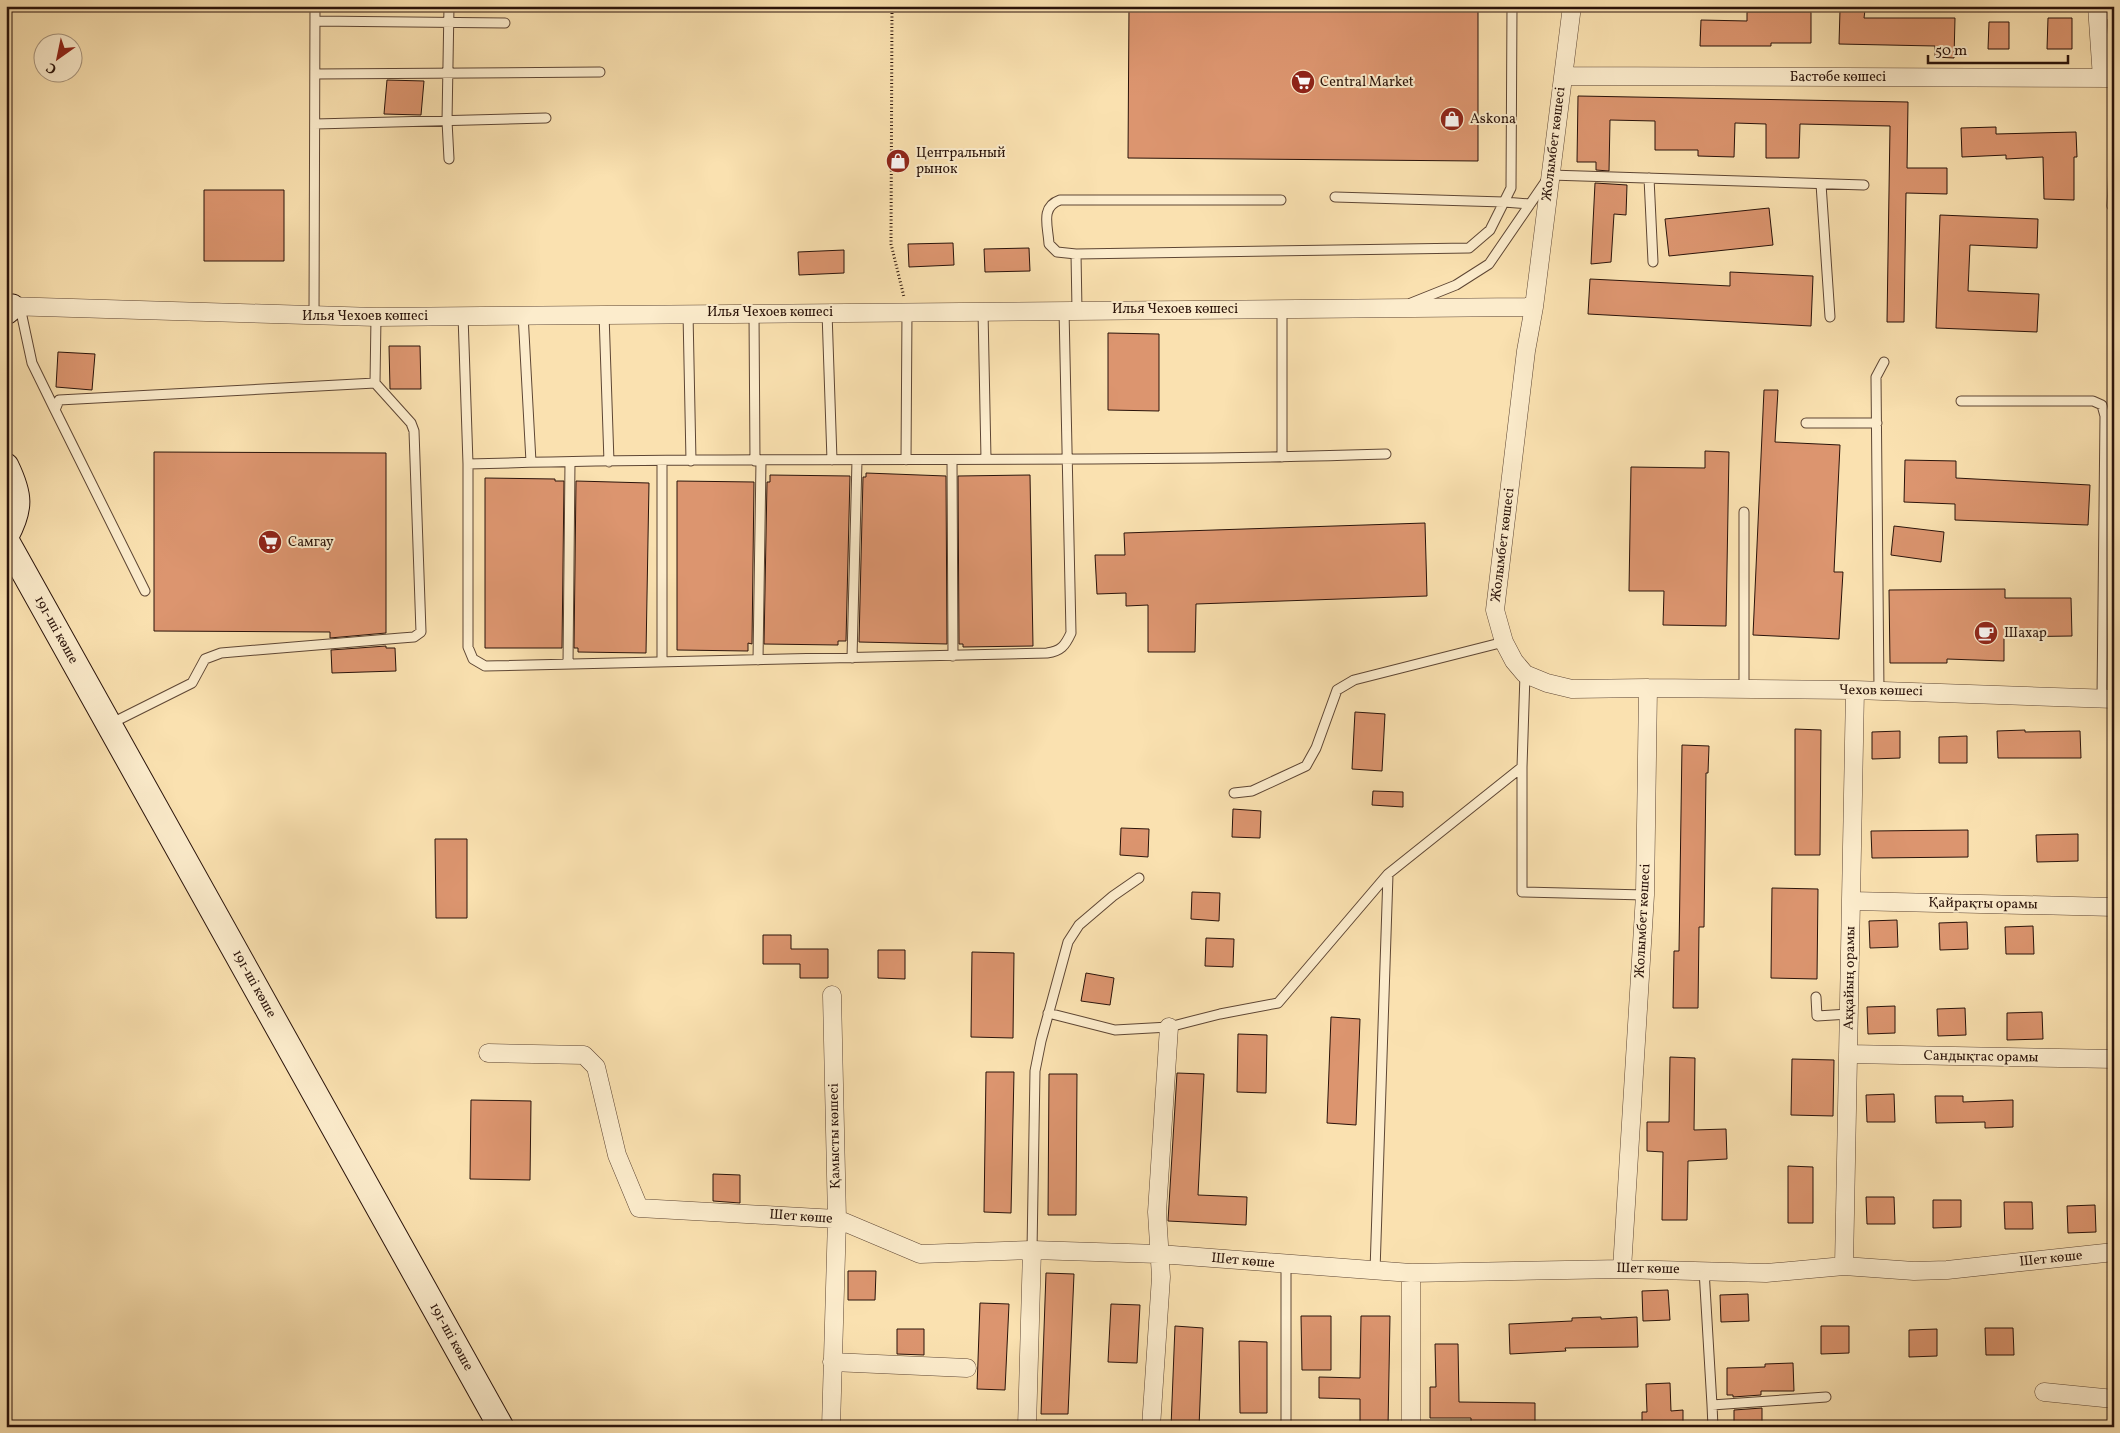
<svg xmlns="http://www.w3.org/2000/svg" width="2120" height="1433" font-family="Vollkorn,serif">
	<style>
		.building { fill: #dc956f; stroke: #2a130a }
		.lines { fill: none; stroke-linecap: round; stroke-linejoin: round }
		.service-casing { stroke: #5e4634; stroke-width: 11 }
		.minor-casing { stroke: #5e4634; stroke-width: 19 }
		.secondary-casing { stroke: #2a130a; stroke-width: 27 }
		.path { stroke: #2a130a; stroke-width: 3; stroke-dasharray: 1 2.5; stroke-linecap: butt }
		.service { stroke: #fceccc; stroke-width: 9 }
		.minor { stroke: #fceccc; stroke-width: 18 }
		.secondary { stroke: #fceccc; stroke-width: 25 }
		.labels { text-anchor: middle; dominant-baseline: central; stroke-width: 4; stroke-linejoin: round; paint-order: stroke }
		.street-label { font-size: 14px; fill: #2a130a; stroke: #fceccc }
		.poi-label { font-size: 14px; fill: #2a130a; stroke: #fceccc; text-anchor: start }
	</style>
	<rect width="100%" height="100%" fill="#fae1b0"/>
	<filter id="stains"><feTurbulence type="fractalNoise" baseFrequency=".004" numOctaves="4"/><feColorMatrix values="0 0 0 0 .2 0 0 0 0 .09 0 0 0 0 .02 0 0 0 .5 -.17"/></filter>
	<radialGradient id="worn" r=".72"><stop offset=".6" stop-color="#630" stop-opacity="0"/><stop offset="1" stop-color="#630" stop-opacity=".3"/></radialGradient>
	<path class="building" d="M1129 6H1478V161L1128 158Z
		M1840 10H1865L1864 18H1955L1954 58 1935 57V46L1839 44Z
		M1747 12H1811V43H1771V46H1700L1701 20 1747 21Z
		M2048 18H2072V49H2047Z
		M1989 22H2009V49H1988Z
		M387 80 424 81 421 115 384 114Z
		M1578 96 1908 102 1907 168H1947V194L1906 193 1904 322H1887L1890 126 1800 124 1799 158H1766V124L1735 123 1734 157 1698 156V150H1655V121L1610 120 1609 171 1596 170V162H1577Z
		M1996 127V134L2076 132 2077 157H2074V200L2044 199 2043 157 2006 159V155L1962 157 1961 128Z
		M1595 183 1627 185 1626 215 1614 214 1611 262 1591 264Z
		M204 190H284V261H204Z
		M1769 208 1773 245 1669 256 1665 219Z
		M1940 215 2038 219 2037 248 1970 245 1968 291 2039 294 2037 332 1936 328Z
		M953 243 954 265 909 267 908 244Z
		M1029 248 1030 271 985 272 984 249Z
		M844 250V273L799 275 798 252Z
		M1730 272 1813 276 1811 326 1588 314 1590 279 1730 286Z
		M1108 333 1159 334V411L1108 410Z
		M389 346H420L421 389H390Z
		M58 352 95 354 92 390 56 387Z
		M1764 390H1778L1775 442 1840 445 1834 572H1843L1839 639 1753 635Z
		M1705 451 1729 452 1726 626 1663 625 1664 591H1629L1631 467 1705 468Z
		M154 452 386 453V633L330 638V632L154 631Z
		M1905 460 1956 461V478L2090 485 2088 525 1955 520V504L1904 502Z
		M866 473 946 476 947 644 859 642 863 477H866Z
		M770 475 850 476 846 641H838V645L764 644 767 482H770Z
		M1030 475 1033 646 963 647V644H959L958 476Z
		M485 478 555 479V481H564L562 648H485Z
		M576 481 649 483 646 653 578 652V648H574Z
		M677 481 754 482 752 644 748 643V651L677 650Z
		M1425 523 1427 596 1196 604 1195 652H1148V605L1126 606V593L1097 594 1095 555H1125L1124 533Z
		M1894 526 1944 532 1941 562 1891 555Z
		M2005 589V598H2071L2072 636 2004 637V661L1947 659V663H1890L1889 590Z
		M386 646V648H395L396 671 332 673 331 650Z
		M1355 712 1385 714 1382 771 1352 769Z
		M1795 729 1821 730 1820 855H1795Z
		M2025 730V732L2080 731 2081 758H1998L1997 731Z
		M1900 731V758L1872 759V732Z
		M1967 736V763H1939V737Z
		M1682 745 1709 746 1708 773H1706L1704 927H1699L1698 1008H1673L1674 951H1679Z
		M1373 791 1403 792V807L1372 805Z
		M1233 809 1261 811 1260 838 1232 837Z
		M1121 828 1149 829 1148 857 1120 855Z
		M1968 830V857L1872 858 1871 831Z
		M2078 834V861L2037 862 2036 835Z
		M435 839H467V918H436Z
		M1772 888 1818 889 1817 979 1771 978Z
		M1192 892 1220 893 1219 921 1191 919Z
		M1897 920 1898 947 1870 948 1869 921Z
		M1967 922 1968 949 1940 950 1939 923Z
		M2033 926 2034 954H2006L2005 927Z
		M763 935H791V949H828V978H800V964H763Z
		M1206 938 1234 939 1233 967 1205 966Z
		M878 950H905V979L878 978Z
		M972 952 1014 953 1013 1038 971 1037Z
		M1086 973 1114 978 1110 1005 1081 1001Z
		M1895 1006V1033L1868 1034 1867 1007Z
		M1965 1008 1966 1035 1938 1036 1937 1009Z
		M2042 1012 2043 1039 2007 1040V1013Z
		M1331 1017 1360 1019 1356 1125 1327 1123Z
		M1238 1034 1267 1035 1266 1093 1237 1092Z
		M1670 1057 1695 1058 1694 1130 1726 1129 1727 1159 1688 1161 1687 1220H1662L1663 1152 1647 1151V1122H1669Z
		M1792 1059 1834 1060 1833 1116 1791 1115Z
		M986 1072H1014L1011 1213 984 1212Z
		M1177 1073 1204 1074 1198 1195 1247 1197 1246 1225 1168 1221Z
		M1049 1074H1077L1076 1215H1048Z
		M1894 1094 1895 1122H1867L1866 1095Z
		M1935 1096H1963V1102L2013 1100V1127L1985 1128V1122L1936 1123Z
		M471 1100 531 1101 530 1180 470 1179Z
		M1788 1166 1813 1167V1223H1788Z
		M713 1174 740 1175V1203L713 1201Z
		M1866 1197H1894L1895 1224H1867Z
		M1933 1200H1961V1227L1933 1228Z
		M2004 1202H2032L2033 1229H2005Z
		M2095 1205 2096 1232 2068 1233 2067 1206Z
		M848 1271H876L875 1300H848Z
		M1046 1273 1074 1274 1068 1414H1041Z
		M1668 1290 1670 1320 1643 1321 1642 1291Z
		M1748 1294 1749 1321 1721 1322 1720 1295Z
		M980 1303 1009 1304 1005 1390 977 1389Z
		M1111 1304 1140 1305 1137 1363 1108 1362Z
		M1301 1316H1331V1370H1302Z
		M1361 1316H1390L1388 1427H1360V1399L1319 1398V1377L1360 1378Z
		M1601 1317V1319L1637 1317 1638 1347 1565 1348 1566 1351 1510 1354 1509 1324 1572 1321V1318Z
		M1175 1326 1203 1328 1199 1427H1171Z
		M1821 1326H1849V1353L1821 1354Z
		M1985 1328H2013L2014 1355H1986Z
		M897 1329H924V1355L897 1354Z
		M1937 1329V1356L1909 1357V1330Z
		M1239 1341 1267 1342V1413H1240Z
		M1435 1344H1458L1459 1402 1535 1403V1427H1471V1418H1430V1387H1436Z
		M1793 1363 1794 1391H1761V1395L1733 1397V1395H1727V1368L1765 1367V1364Z
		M1670 1383 1671 1411 1683 1410V1427H1642V1412H1647L1646 1384Z
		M1762 1408V1427H1734V1410Z"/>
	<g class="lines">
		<g class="service-casing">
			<path id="service" d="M315 21 505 23
				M315 74 600 72
				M315 124 546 118
				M449 159 447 121 449 6
				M1649 178 1653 262
				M1821 184 1830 317
				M1335 197 1504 202 1530 204
				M1281 200H1060C1040 207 1048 226 1049 244L1057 252 1076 254 1469 248 1490 230 1511 188 1512 6
				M2112 206 2114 166
				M1076 254 1077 310
				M1411 303 1456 285 1489 264 1550 175 1864 185
				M20 307 32 363 55 410
				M983 311 986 459
				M827 312 832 460
				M688 313 691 461
				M754 313 755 461
				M523 314 531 462
				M604 314 609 462
				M463 315 468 464V647L473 659 485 666 1047 653C1061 651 1065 646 1071 633L1064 310
				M314 316 315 6
				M1961 401H2093L2102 405 2105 416 2102 698
				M1806 423H1877
				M1282 457V308
				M906 460 907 311
				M952 460 953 656
				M468 464C774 455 1080 464 1386 454
				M145 591 55 410 59 400 375 383 376 317
				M852 658 857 460
				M758 660 761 461
				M662 662V461
				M568 664 570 462
				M1744 689V512
				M1879 691 1876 377 1884 362
				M110 724 192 683 205 659 221 653 401 638 414 637 421 632 414 431 411 423 375 383
				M1522 767V892L1645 895
				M1234 793 1252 791 1306 766 1316 748 1337 690 1354 680 1504 642
				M1816 997 1817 1016 1849 1014
				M1048 1013 1115 1030 1169 1027 1220 1014 1278 1003 1388 874 1522 767 1525 674
				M1032 1250 1035 1071 1041 1041 1068 942 1079 925 1113 896 1139 878
				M1704 1270 1712 1405 1826 1397
				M1375 1271 1388 874
				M1712 1405 1713 1427
				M1286 1427V1264"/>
		</g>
		<g class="minor-casing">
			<path id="minor" d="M1572 6 1534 307 1526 351 1495 610 1504 642 1514 661 1525 674 1547 683 1572 689 1648 688 1855 690 2114 699
				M2097 6 2102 78
				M2098 9 2114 11
				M1563 76 2114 78
				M6 306 376 317 1534 307
				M1852 901 2114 907
				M488 1053 584 1055 596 1067 617 1155 639 1208 837 1219 920 1254 1032 1250 1159 1254 1411 1273 1622 1269 1766 1273 1844 1266 1914 1271 1947 1270 2114 1252
				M1848 1054 2114 1059
				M1844 1266 1855 690
				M1622 1269 1645 895 1648 688
				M832 1362 967 1368
				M2044 1392 2114 1399
				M831 1427 837 1219 832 995
				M1027 1427 1032 1250
				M1151 1427 1161 1277 1157 1212 1169 1027
				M1411 1427V1273"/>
		</g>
		<g class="secondary-casing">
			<path id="secondary" d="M6 312 12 307
				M6 466C20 495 21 508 6 536
				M6 540 501 1427"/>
		</g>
		<path class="path" d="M892 6 891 244 904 297"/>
		<use href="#service" class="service"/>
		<use href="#minor" class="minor"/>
		<use href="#secondary" class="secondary"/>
	</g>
	<defs>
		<g id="supermarket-disc" transform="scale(1.25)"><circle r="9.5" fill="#8f2418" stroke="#fceccc"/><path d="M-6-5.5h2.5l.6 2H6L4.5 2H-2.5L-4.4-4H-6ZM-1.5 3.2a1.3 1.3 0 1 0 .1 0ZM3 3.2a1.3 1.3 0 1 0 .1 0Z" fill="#fff"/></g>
		<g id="shop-disc" transform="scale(1.25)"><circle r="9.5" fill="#8f2418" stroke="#fceccc"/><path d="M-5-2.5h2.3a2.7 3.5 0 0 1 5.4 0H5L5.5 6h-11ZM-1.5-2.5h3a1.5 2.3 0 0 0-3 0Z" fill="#fff"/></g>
		<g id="cafe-disc" transform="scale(1.25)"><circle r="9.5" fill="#8f2418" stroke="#fceccc"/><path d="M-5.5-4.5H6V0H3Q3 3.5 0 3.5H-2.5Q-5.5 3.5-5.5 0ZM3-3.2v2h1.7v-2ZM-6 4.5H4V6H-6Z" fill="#fff"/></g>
	</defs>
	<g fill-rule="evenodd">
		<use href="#supermarket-disc" x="1303" y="82"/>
		<use href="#shop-disc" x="1452" y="119"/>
		<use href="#shop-disc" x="898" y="161"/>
		<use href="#supermarket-disc" x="270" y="542"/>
		<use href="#cafe-disc" x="1986" y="633"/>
	</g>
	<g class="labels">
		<g class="street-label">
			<text x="1838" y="77">Бастөбе көшесі</text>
			<text transform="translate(1554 144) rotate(-83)">Жолымбет көшесі</text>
			<text x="1175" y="309">Илья Чехоев көшесі</text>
			<text x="770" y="312">Илья Чехоев көшесі</text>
			<text x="365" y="316">Илья Чехоев көшесі</text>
			<text transform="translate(1503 545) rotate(-83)">Жолымбет көшесі</text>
			<text transform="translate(56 630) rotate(61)">191-ші көше</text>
			<text transform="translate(1881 691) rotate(1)">Чехов көшесі</text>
			<text transform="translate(1983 904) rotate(1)">Қайрақты орамы</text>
			<text transform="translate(1643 921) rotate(-87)">Жолымбет көшесі</text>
			<text transform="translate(1850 978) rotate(-89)">Аққайың орамы</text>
			<text transform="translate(254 984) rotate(61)">191-ші көше</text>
			<text transform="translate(1981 1057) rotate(1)">Сандықтас орамы</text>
			<text transform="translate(835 1136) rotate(-91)">Қамысты көшесі</text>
			<text transform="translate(801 1217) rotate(4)">Шет көше</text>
			<text transform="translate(2051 1259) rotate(-6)">Шет көше</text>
			<text transform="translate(1243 1261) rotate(5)">Шет көше</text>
			<text transform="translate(1648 1269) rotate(1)">Шет көше</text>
			<text transform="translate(451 1337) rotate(61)">191-ші көше</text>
		</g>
		<g class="poi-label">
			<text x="1320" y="82">Central Market</text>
			<text x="1470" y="119">Askona</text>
			<text x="916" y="153">Центральный<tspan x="916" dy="16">рынок</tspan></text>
			<text x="288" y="542">Самгау</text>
			<text x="2004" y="633">Шахар</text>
		</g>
	</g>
	<rect width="2120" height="1433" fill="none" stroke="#fae1b0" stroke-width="25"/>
	<rect x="8" y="8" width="2105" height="1418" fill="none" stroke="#2a130a" stroke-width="2.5"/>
	<rect x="12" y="12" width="2095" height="1408" fill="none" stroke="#2a130a"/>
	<g transform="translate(58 58) rotate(213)"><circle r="24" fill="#fceccc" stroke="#a8957e"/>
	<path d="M0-4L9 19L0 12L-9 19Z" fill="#8f2418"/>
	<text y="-8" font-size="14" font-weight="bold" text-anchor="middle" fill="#2a130a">С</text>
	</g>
	<path d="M1928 55v8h140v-8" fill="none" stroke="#2a130a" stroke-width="2.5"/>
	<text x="1935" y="55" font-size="15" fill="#2a130a" stroke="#fceccc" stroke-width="4" paint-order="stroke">50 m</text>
	<rect width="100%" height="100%" filter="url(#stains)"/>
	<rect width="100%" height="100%" fill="url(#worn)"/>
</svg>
